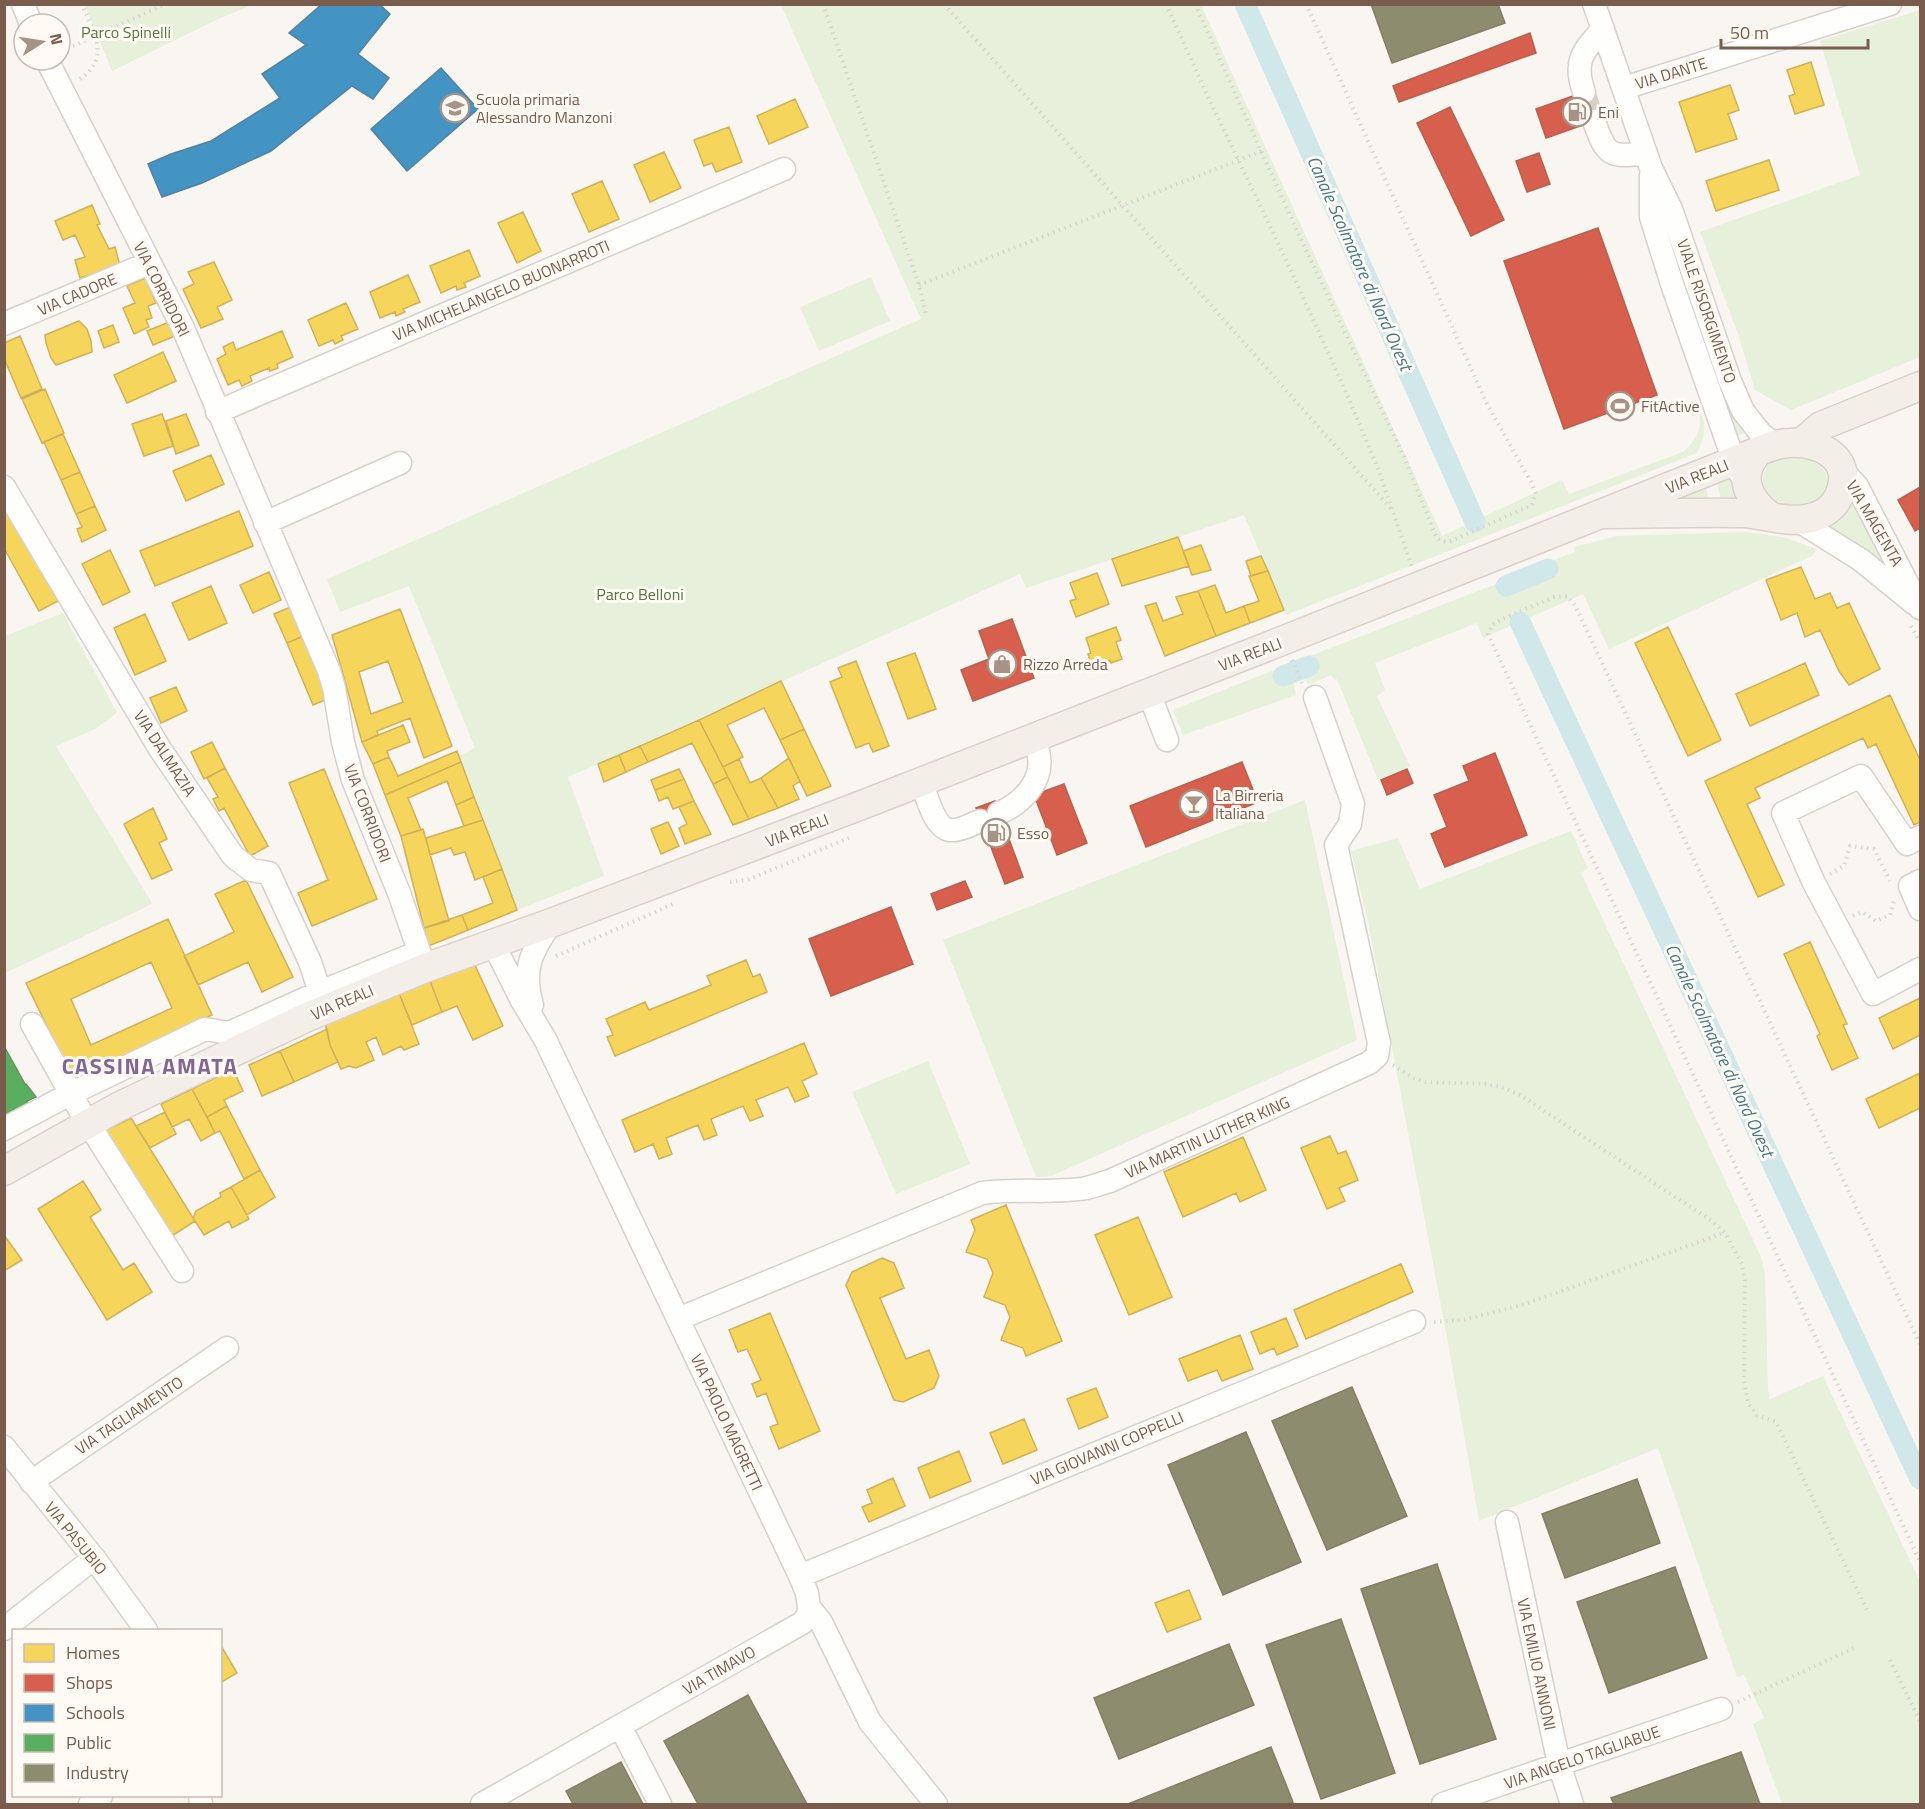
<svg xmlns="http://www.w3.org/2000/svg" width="1925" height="1809" font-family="'Titillium Web',sans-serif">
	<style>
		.green { fill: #e7f0db }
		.homes { fill: #f6d55c; stroke: #d1b158; stroke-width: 1.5; fill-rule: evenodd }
		.shops { fill: #d6604d; stroke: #ba5f4d; stroke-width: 1.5 }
		.schools { fill: #4393c3; stroke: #5482a0; stroke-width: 1.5 }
		.public { fill: #5aae61; stroke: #64955b; stroke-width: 1.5 }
		.industry { fill: #8c8c6e; stroke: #877e64; stroke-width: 1.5 }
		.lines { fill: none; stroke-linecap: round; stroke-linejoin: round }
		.stream { stroke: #d0e8ea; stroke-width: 6 }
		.canal { stroke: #d0e8ea; stroke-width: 21 }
		.minor-tunnel { stroke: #d9cfc7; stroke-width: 22; stroke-dasharray: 22 11; stroke-linecap: butt }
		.minor-casing { stroke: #d7d1cb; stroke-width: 25 }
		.major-casing { stroke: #dad1cc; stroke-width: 31 }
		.path { stroke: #dcd5d0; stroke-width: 4; stroke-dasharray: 1.5 4.5; stroke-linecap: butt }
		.minor { stroke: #fefefd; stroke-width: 22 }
		.major { stroke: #f3eee8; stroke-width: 28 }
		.labels { text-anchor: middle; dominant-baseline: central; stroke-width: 6; stroke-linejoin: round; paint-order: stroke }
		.park-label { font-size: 16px; fill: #537a41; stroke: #fffaf3 }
		.street-label { font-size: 16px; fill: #7a5c4d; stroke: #fffaf3 }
		.poi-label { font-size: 16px; fill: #7a5c4d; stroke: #fffaf3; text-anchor: start }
		.water-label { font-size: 18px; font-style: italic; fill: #437c86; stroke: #fffaf3 }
		.district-label { font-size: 22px; font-weight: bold; letter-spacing: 1.5px; fill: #846695; stroke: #fffaf3 }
	</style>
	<rect width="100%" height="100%" fill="#f9f5f0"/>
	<path class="green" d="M85 5H252L216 20 112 71Z
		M781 5H1201L1442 536 1562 480 1569 494 1683 452C1703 434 1702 425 1696 400 1706 424 1708 428 1697 453L1286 615 1244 515 1026 588 1020 574C869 641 719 711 568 777L604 876 517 910 458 756 475 748 409 586 340 612 327 579 921 319Z
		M1920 10V357L1791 410 1755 390 1738 334 1700 232 1860 175 1820 41Z
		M871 277 890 321 819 351 800 307Z
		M1725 389 1749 432 1732 437 1717 392Z
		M1786 457C1793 457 1802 457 1809 459 1827 465 1835 486 1820 500 1814 505 1805 505 1798 505 1770 503 1755 494 1767 465L1775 459Z
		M1732 474 1743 502H1722L1716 479Z
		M1705 483 1709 502 1660 504Z
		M1854 495 1889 558 1879 567 1823 529Z
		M1746 532 1783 537 1817 549 1812 556 1609 649 1583 594 1483 638 1477 623 1375 663 1385 690 1377 696 1410 766 1378 780 1337 679 1334 680 1331 675 1308 685 1303 675 1308 673 1309 666 1305 663 1299 665 1297 661 1504 581 1509 591 1550 575 1546 563 1575 552 1574 547 1617 536Z
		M63 613 117 713 95 729 56 746 152 903 144 908 5 973V636Z
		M1289 664 1291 669 1285 671 1283 676 1285 680 1293 679 1296 695 1183 735 1173 710Z
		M1305 800 1357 1040 1051 1176 1036 1177 943 940Z
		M1571 831 1588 868 1581 873 1761 1257 1765 1274 1768 1389 1770 1399 1823 1376 1920 1582V1804H1782L1753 1724 1764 1718 1744 1675 1737 1677 1658 1448 1479 1521 1447 1337 1368 922 1351 851 1398 838 1420 889Z
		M928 1061 970 1164 896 1194 852 1092Z"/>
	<path class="homes" d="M1811 62 1824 105 1795 114 1789 96 1795 94 1787 70Z
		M1730 85 1739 110 1728 114 1737 139 1696 152 1679 102Z
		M795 99 808 127 769 144 757 116Z
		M729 127 742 162 716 172 712 163 704 166 694 140Z
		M664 152 681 188 650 202 634 165Z
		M1769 160 1779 190 1716 211 1706 181Z
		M602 181 619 219 589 232 572 194Z
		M92 205 100 224 97 225 109 249 115 247 120 266 80 278 75 260 85 257 75 235 63 240 55 221Z
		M523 212 541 251 517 263 498 223Z
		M469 250 480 276 464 283 466 287 457 290 456 286 441 293 430 266Z
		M214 262 232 300 217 307 223 319 201 328 183 289 194 284 188 272Z
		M408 275 420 302 403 309 405 312 396 316 395 312 380 318 370 292Z
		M145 278 156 303 148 306 152 318 146 320 149 327 134 334 123 308 135 303 127 286Z
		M346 303 358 329 341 336 343 340 335 344 333 340 319 346 308 320Z
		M79 321 87 329 91 341 92 352 56 365 51 358 46 343 45 335Z
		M169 322 175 336 153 345 147 331Z
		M113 325 119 342 104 348 98 331Z
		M282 331 293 357 277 364 278 368 270 371 269 368 250 376 252 381 242 386 239 380 228 385 217 359 226 354 223 347 233 342 236 350Z
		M20 336 42 389 21 398 4 358V343Z
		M163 352 176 381 127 403 114 375Z
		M45 389 64 433 42 443 22 399Z
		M162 414 173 446 144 456 132 424Z
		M186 414 199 445 176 454 166 421Z
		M63 434 80 472 61 480 44 442Z
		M211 455 224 484 186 501 173 471Z
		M80 472 95 506 76 514 61 480Z
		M95 506 106 530 82 542 77 529 82 527 76 514Z
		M239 511 253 546 155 586 140 551Z
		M10 512 58 601 39 611 4 548V515Z
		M1178 537 1189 566 1122 586 1112 559Z
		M1201 545 1211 570 1192 575 1183 551Z
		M110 550 130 592 103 605 82 564Z
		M1261 556 1268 571 1251 576 1246 561Z
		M1801 567 1815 599 1830 593 1837 608 1849 603 1880 669 1849 685 1839 671 1820 630 1805 637 1797 613 1781 620 1766 580Z
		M1268 571 1284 610 1250 623 1244 606 1259 601 1249 576Z
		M269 572 281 600 253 613 240 585Z
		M1097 573 1109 604 1076 617 1070 601 1076 599 1070 583Z
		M1215 585 1226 613 1244 606 1250 623 1216 636 1198 591Z
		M211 586 227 623 189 640 172 603Z
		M1198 591 1216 636 1165 656 1145 606 1156 603 1163 621 1183 614 1176 597Z
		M293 606 306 635 287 643 274 614Z
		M400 609 452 746 424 758 410 718 377 731 378 735 362 742 332 635ZM388 661 403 702 371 714 359 672Z
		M145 614 166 661 135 675 114 628Z
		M1116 627 1121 640 1116 642 1122 659 1111 663 1110 660 1092 667 1088 654 1091 653 1086 638Z
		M1668 627 1721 740 1688 756 1635 643Z
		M306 635 332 697 313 705 287 643Z
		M915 653 936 709 908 719 887 663Z
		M856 661 889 746 873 752 869 743 856 748 830 682 842 677 838 668Z
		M1805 663 1819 695 1750 726 1736 694Z
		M781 681 804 729 780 740 764 708 727 725 743 757 723 767 699 720Z
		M176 687 187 711 161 723 150 698Z
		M1890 695 1920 760V822L1914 825 1876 744 1868 748 1863 738 1755 788 1760 798 1747 804 1784 885 1758 897 1705 781Z
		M699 720 728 777 713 784 692 743 648 762 640 746Z
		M403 725 410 742 387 751 389 757 373 764 362 742Z
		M804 729 831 786 807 796 780 740Z
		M212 742 225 768 204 779 191 752Z
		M640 746 648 762 626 772 619 755Z
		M457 751 461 762 385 795 373 764 389 757 398 776Z
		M619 755 626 772 604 782 598 764Z
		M789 758 800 781 793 786 799 799 778 808 761 778Z
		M739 759 750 783 761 778 778 808 749 819 723 767Z
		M461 762 474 797 456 805 447 781 408 798 421 830 401 836 385 795Z
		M225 768 268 846 250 856 224 808 219 811 213 799 218 797 207 778Z
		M324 769 377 899 312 926 298 893 328 880 289 783Z
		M679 769 684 779 655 790 651 780Z
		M728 777 749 819 733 825 713 784Z
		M684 779 694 801 673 809 668 797 659 801 655 790Z
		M474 797 483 820 464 826 456 805Z
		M694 801 711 834 685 844 679 828 687 824 679 807Z
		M153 808 167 839 159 843 172 870 152 879 124 824Z
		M483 820 502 869 475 880 465 852 454 855 451 848 430 855 426 838Z
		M668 822 679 846 661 854 651 829Z
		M423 829 449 921 424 928 401 836Z
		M502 869 517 910 468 930 462 915 493 903 483 877Z
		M246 880 293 977 262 992 248 962 198 985 184 956 234 932 215 894Z
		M462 915 468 930 431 945 428 944 424 928Z
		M168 919 212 1015 73 1080 26 983ZM151 962 172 1008 91 1045 71 999Z
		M1810 942 1847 1024 1843 1025 1858 1058 1832 1070 1817 1036 1820 1034 1784 954Z
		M746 960 753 977 760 974 767 992 615 1056 607 1037 613 1035 606 1019 645 1002 649 1010 711 985 707 976Z
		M474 963 503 1026 473 1040 457 1006 442 1012 430 981Z
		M430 981 442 1012 412 1025 399 993Z
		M399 993 419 1044 404 1050 401 1046 383 1055 376 1037 366 1042 374 1060 356 1068 349 1066 341 1069 330 1045 325 1023Z
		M1920 998V1035L1893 1049 1879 1018Z
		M327 1029 330 1045 338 1062 294 1082 280 1051Z
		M804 1043 817 1074 802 1081 809 1096 795 1102 788 1087 756 1100 763 1116 750 1121 743 1106 711 1119 717 1135 704 1140 698 1125 666 1138 672 1154 659 1159 653 1144 635 1152 622 1120Z
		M280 1051 294 1082 262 1096 249 1065Z
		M233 1069 243 1091 224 1100 227 1106 207 1117 192 1089Z
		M1920 1073V1108L1879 1128 1866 1099Z
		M192 1089 215 1133 201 1141 189 1119 172 1127 161 1104Z
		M227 1106 260 1170 244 1179 220 1131 215 1133 207 1117Z
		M165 1112 176 1134 150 1148 136 1126Z
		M131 1118 195 1221 172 1236 104 1131Z
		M1330 1136 1338 1154 1346 1151 1358 1180 1339 1188 1345 1201 1327 1209 1301 1148Z
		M1243 1137 1266 1190 1240 1202 1236 1193 1183 1217 1164 1172Z
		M260 1170 275 1197 247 1215 231 1187Z
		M83 1181 101 1210 90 1217 123 1270 134 1263 152 1292 107 1320 38 1209Z
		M231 1187 249 1219 232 1228 229 1221 204 1235 193 1218 196 1211 221 1197 220 1193Z
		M1006 1205 1062 1341 1026 1356 1023 1348 1001 1340 1010 1317 1005 1305 984 1297 993 1273 987 1259 966 1252 975 1230 971 1220Z
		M1138 1217 1172 1297 1129 1315 1095 1235Z
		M4 1235 22 1260 4 1271Z
		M882 1258 894 1263 904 1288 880 1298 906 1359 929 1350 939 1376 934 1388 903 1402 894 1400 846 1285 852 1272Z
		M1401 1264 1413 1292 1306 1339 1294 1310Z
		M770 1313 820 1431 779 1449 770 1427 778 1424 766 1393 757 1397 752 1384 761 1380 747 1349 738 1352 729 1330Z
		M1286 1318 1298 1346 1277 1355 1274 1348 1260 1354 1251 1332Z
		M1240 1335 1253 1369 1222 1381 1217 1370 1188 1381 1179 1359Z
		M1096 1388 1108 1417 1079 1429 1067 1399Z
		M1024 1419 1037 1450 1003 1464 990 1433Z
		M959 1451 971 1481 930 1498 918 1468Z
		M893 1478 905 1506 869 1522 862 1507 872 1503 867 1490Z
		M1189 1590 1201 1619 1167 1632 1155 1603Z
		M220 1644 237 1673 220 1683Z"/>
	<path class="shops" d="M1530 33 1536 53 1399 102 1393 86Z
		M1590 90 1600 119 1546 138 1536 109Z
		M1450 107 1504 220 1471 236 1417 123Z
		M1539 153 1550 184 1527 192 1516 161Z
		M1598 228 1657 395 1564 429 1504 261Z
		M1920 487V528L1915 531 1898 500Z
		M1012 619 1034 678 973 701 961 670 989 659 979 631Z
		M1495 753 1527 835 1445 867 1431 834 1447 827 1434 795 1469 781 1463 766Z
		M1242 762 1258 802 1146 847 1130 806Z
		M1407 769 1413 783 1387 795 1381 780Z
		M1064 784 1087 843 1057 855 1034 795Z
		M995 801 1023 877 1005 884 976 808Z
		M965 881 972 897 937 910 931 894Z
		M891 907 913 964 831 996 809 939Z"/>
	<path class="schools" d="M322 4H379L390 14 358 54 389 78 373 99 352 86 271 151 202 183 162 197 148 164 171 154 211 141 280 98 262 74 306 45 289 33Z
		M441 68 478 109 407 171 371 129Z"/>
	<path class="public" d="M4 1046 25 1084H26L36 1097 27 1101 28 1103 4 1116Z"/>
	<path class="industry" d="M1371 4H1498L1505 23 1392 63Z
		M1352 1387 1407 1516 1327 1550 1272 1421Z
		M1246 1432 1301 1562 1223 1595 1168 1465Z
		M1637 1479 1660 1543 1565 1578 1542 1514Z
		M1437 1564 1496 1739 1420 1764 1361 1589Z
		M1675 1567 1707 1658 1609 1693 1577 1602Z
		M1341 1619 1395 1773 1321 1799 1266 1645Z
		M1229 1644 1254 1705 1119 1759 1094 1698Z
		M748 1695 807 1804H698L664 1741Z
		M1271 1747 1293 1802 1288 1804H1128Z
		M1741 1752 1760 1804H1614L1611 1798Z
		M621 1762 643 1804H573L566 1791Z"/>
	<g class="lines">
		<path class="stream" d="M1537 574 1540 579"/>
		<path class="canal" d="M1245 4 1475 522
			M1506 586 1548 569
			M1520 622 1920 1479
			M1283 676 1309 666"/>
		<path class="minor-tunnel" d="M1584 92 1594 121"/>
		<g class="minor-casing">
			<path id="minor" d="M23 4 31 24
				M1594 4 1651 168 1671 209 1730 381 1743 411 1761 434 1776 445
				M47 60 183 328 329 671 334 688 343 742 353 780 399 893 425 968
				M1624 88 1890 4
				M1584 92C1573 61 1583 51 1603 29
				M1594 121C1606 156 1610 158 1646 153
				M1651 175V217L1672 284 1729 447 1741 475
				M4 324 149 263
				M217 412 784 169
				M1843 471 1857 486 1920 608
				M4 487 160 749 233 856 251 870 269 873 310 962 320 992 327 1009
				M1797 520 1861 560 1915 604
				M265 523 400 463
				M1149 693 1167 740
				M921 782C927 796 935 832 953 830 962 830 972 824 980 821
				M999 813C1021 804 1043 782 1039 757 1039 750 1035 744 1033 738
				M1920 837 1907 844 1861 776 1783 813 1814 883 1873 994 1920 969
				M1920 881 1910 886 1920 909
				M493 943 521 999 545 1039 800 1576 807 1593 809 1607 821 1622 870 1722 936 1804
				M532 1005C522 969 531 952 551 923
				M32 1024 81 1112 182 1271
				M4 1129 70 1094 205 1029 229 1033 320 992 419 952
				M678 1319 982 1193C1016 1188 1052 1194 1087 1188 1095 1186 1102 1183 1110 1181L1369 1063 1377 1056 1379 1043 1336 845 1350 824 1353 804 1315 697
				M4 1447 94 1558 146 1630
				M31 1482 227 1348
				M1507 1522 1559 1764 1572 1804
				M800 1576 1414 1322
				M4 1629 94 1558
				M620 1726 660 1804
				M200 1796 201 1804
				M90 1804 101 1796
				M482 1804 802 1623 808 1616 809 1607
				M1443 1804 1721 1709"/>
		</g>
		<g class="major-casing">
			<path id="major" d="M1801 443 1821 426 1920 386
				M1759 451C1737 474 1746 498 1770 516
				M4 1171 118 1107 305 1018 425 968 551 923 867 803 1264 648 1759 451C1769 447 1779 443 1790 443 1823 441 1855 461 1839 496 1833 509 1820 517 1806 519 1786 523 1764 514 1743 513 1696 512 1648 514 1601 514"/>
		</g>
		<path class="path" d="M823 4 919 285 926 316
			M944 4 1393 511
			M1166 4 1209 99 1288 264 1349 399 1378 469 1412 567
			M1195 4 1298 233 1405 459 1435 534C1439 542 1443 542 1451 541L1532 505 1536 494 1531 482 1487 404 1306 4
			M73 46 165 4
			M80 79C111 58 94 32 82 4
			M919 285 1262 151
			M1911 626 1920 642
			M1292 660 1302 683
			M1830 874 1844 866 1850 846 1874 849 1890 881
			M730 882 747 880 849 838
			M1853 916 1862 912 1876 921 1890 915 1894 901
			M556 956 673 904
			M1393 1065 1414 1078 1426 1082 1486 1084 1502 1087 1520 1095 1712 1221 1725 1233 1742 1264 1745 1281 1744 1381 1748 1403 1757 1415 1776 1422 1867 1610
			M1434 1322 1463 1320 1525 1304 1724 1233
			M1920 1344 1575 605 1567 596 1554 597 1502 619 1492 625 1488 634 1920 1562
			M1890 1660 1920 1721
			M1738 1702 1854 1648"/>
		<use href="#minor" class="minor"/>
		<use href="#major" class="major"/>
	</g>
	<defs>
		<g id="school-ring" transform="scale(1.5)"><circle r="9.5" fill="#fffaf3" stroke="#a69286" stroke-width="1.5"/><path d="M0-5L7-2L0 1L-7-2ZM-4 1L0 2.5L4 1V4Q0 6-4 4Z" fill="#a69286"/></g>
		<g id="fuel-ring" transform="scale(1.5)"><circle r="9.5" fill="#fffaf3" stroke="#a69286" stroke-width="1.5"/><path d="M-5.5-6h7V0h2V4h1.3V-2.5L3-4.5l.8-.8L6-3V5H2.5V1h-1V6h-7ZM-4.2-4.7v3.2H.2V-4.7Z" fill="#a69286"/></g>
		<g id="stadium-ring" transform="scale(1.5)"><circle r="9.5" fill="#fffaf3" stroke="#a69286" stroke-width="1.5"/><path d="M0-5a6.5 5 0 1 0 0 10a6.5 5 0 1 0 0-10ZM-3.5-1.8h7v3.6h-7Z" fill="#a69286"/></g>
		<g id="shop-ring" transform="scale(1.5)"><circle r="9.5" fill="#fffaf3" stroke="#a69286" stroke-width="1.5"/><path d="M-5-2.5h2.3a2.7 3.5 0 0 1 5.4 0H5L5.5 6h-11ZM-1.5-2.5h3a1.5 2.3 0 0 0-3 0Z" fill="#a69286"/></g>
		<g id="bar-ring" transform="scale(1.5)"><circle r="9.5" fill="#fffaf3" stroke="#a69286" stroke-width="1.5"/><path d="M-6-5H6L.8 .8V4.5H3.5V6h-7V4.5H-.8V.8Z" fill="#a69286"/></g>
	</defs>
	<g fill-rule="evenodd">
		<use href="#school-ring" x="455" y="108"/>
		<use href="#fuel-ring" x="1577" y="112"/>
		<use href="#stadium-ring" x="1620" y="406"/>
		<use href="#shop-ring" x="1002" y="664"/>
		<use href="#bar-ring" x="1194" y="804"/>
		<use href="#fuel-ring" x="996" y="833"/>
	</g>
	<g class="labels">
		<g class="park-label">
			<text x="126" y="32">Parco Spinelli</text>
			<text x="640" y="594">Parco Belloni</text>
		</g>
		<g class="street-label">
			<text transform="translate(1671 73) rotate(-17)">VIA DANTE</text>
			<text transform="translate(162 289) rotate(63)">VIA CORRIDORI</text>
			<text transform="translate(501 290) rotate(-23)">VIA MICHELANGELO BUONARROTI</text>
			<text transform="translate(77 294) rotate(-23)">VIA CADORE</text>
			<text transform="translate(1707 311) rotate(71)">VIALE RISORGIMENTO</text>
			<text transform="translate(1697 476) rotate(-22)">VIA REALI</text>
			<text transform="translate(1875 523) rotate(60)">VIA MAGENTA</text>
			<text transform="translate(1250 654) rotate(-21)">VIA REALI</text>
			<text transform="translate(165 753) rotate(57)">VIA DALMAZIA</text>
			<text transform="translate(368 813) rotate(69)">VIA CORRIDORI</text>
			<text transform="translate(797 830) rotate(-21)">VIA REALI</text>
			<text transform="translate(342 1002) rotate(-23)">VIA REALI</text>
			<text transform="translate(1207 1137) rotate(-24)">VIA MARTIN LUTHER KING</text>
			<text transform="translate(129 1415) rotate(-34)">VIA TAGLIAMENTO</text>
			<text transform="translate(727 1422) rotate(65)">VIA PAOLO MAGRETTI</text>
			<text transform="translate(1107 1448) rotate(-23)">VIA GIOVANNI COPPELLI</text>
			<text transform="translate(76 1538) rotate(51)">VIA PASUBIO</text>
			<text transform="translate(1537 1664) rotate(78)">VIA EMILIO ANNONI</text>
			<text transform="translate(719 1670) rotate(-30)">VIA TIMAVO</text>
			<text transform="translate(1582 1757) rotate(-19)">VIA ANGELO TAGLIABUE</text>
		</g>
		<g class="poi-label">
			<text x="476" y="99">Scuola primaria<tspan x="476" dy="18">Alessandro Manzoni</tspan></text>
			<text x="1598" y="112">Eni</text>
			<text x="1641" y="406">FitActive</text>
			<text x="1023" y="664">Rizzo Arreda</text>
			<text x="1215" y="795">La Birreria<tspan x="1215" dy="18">Italiana</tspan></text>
			<text x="1017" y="833">Esso</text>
		</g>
		<g class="water-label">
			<text transform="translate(1360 263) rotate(66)">Canale Scolmatore di Nord Ovest</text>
			<text transform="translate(1720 1050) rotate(65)">Canale Scolmatore di Nord Ovest</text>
		</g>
		<g class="district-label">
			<text x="150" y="1066">CASSINA AMATA</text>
		</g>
	</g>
	<rect width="1925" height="1809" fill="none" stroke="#7a5c4d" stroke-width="12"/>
	<rect x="12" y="1629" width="210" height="168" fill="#fffaf3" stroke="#cabbb1" stroke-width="1.5"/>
	<rect x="24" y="1644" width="30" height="18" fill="#f6d55c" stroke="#cabbb1" stroke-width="1.5"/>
	<text x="66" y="1659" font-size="18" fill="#7a5c4d">Homes</text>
	<rect x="24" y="1674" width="30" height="18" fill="#d6604d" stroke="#cabbb1" stroke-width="1.5"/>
	<text x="66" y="1689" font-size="18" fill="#7a5c4d">Shops</text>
	<rect x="24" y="1704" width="30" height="18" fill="#4393c3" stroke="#cabbb1" stroke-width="1.5"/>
	<text x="66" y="1719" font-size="18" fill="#7a5c4d">Schools</text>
	<rect x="24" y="1734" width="30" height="18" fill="#5aae61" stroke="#cabbb1" stroke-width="1.5"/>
	<text x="66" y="1749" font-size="18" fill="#7a5c4d">Public</text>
	<rect x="24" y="1764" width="30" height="18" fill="#8c8c6e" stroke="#cabbb1" stroke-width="1.5"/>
	<text x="66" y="1779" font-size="18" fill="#7a5c4d">Industry</text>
	<g transform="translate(42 42) rotate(78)"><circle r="28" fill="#fffaf3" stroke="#cabbb1" stroke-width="1.5"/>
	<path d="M0-4.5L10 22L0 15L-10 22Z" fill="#a69286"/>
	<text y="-9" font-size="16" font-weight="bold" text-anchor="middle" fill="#7a5c4d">N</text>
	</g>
	<path d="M1721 39v9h147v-9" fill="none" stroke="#7a5c4d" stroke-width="3"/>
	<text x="1730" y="39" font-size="18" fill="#7a5c4d" stroke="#fffaf3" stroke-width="4.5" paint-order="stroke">50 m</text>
</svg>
